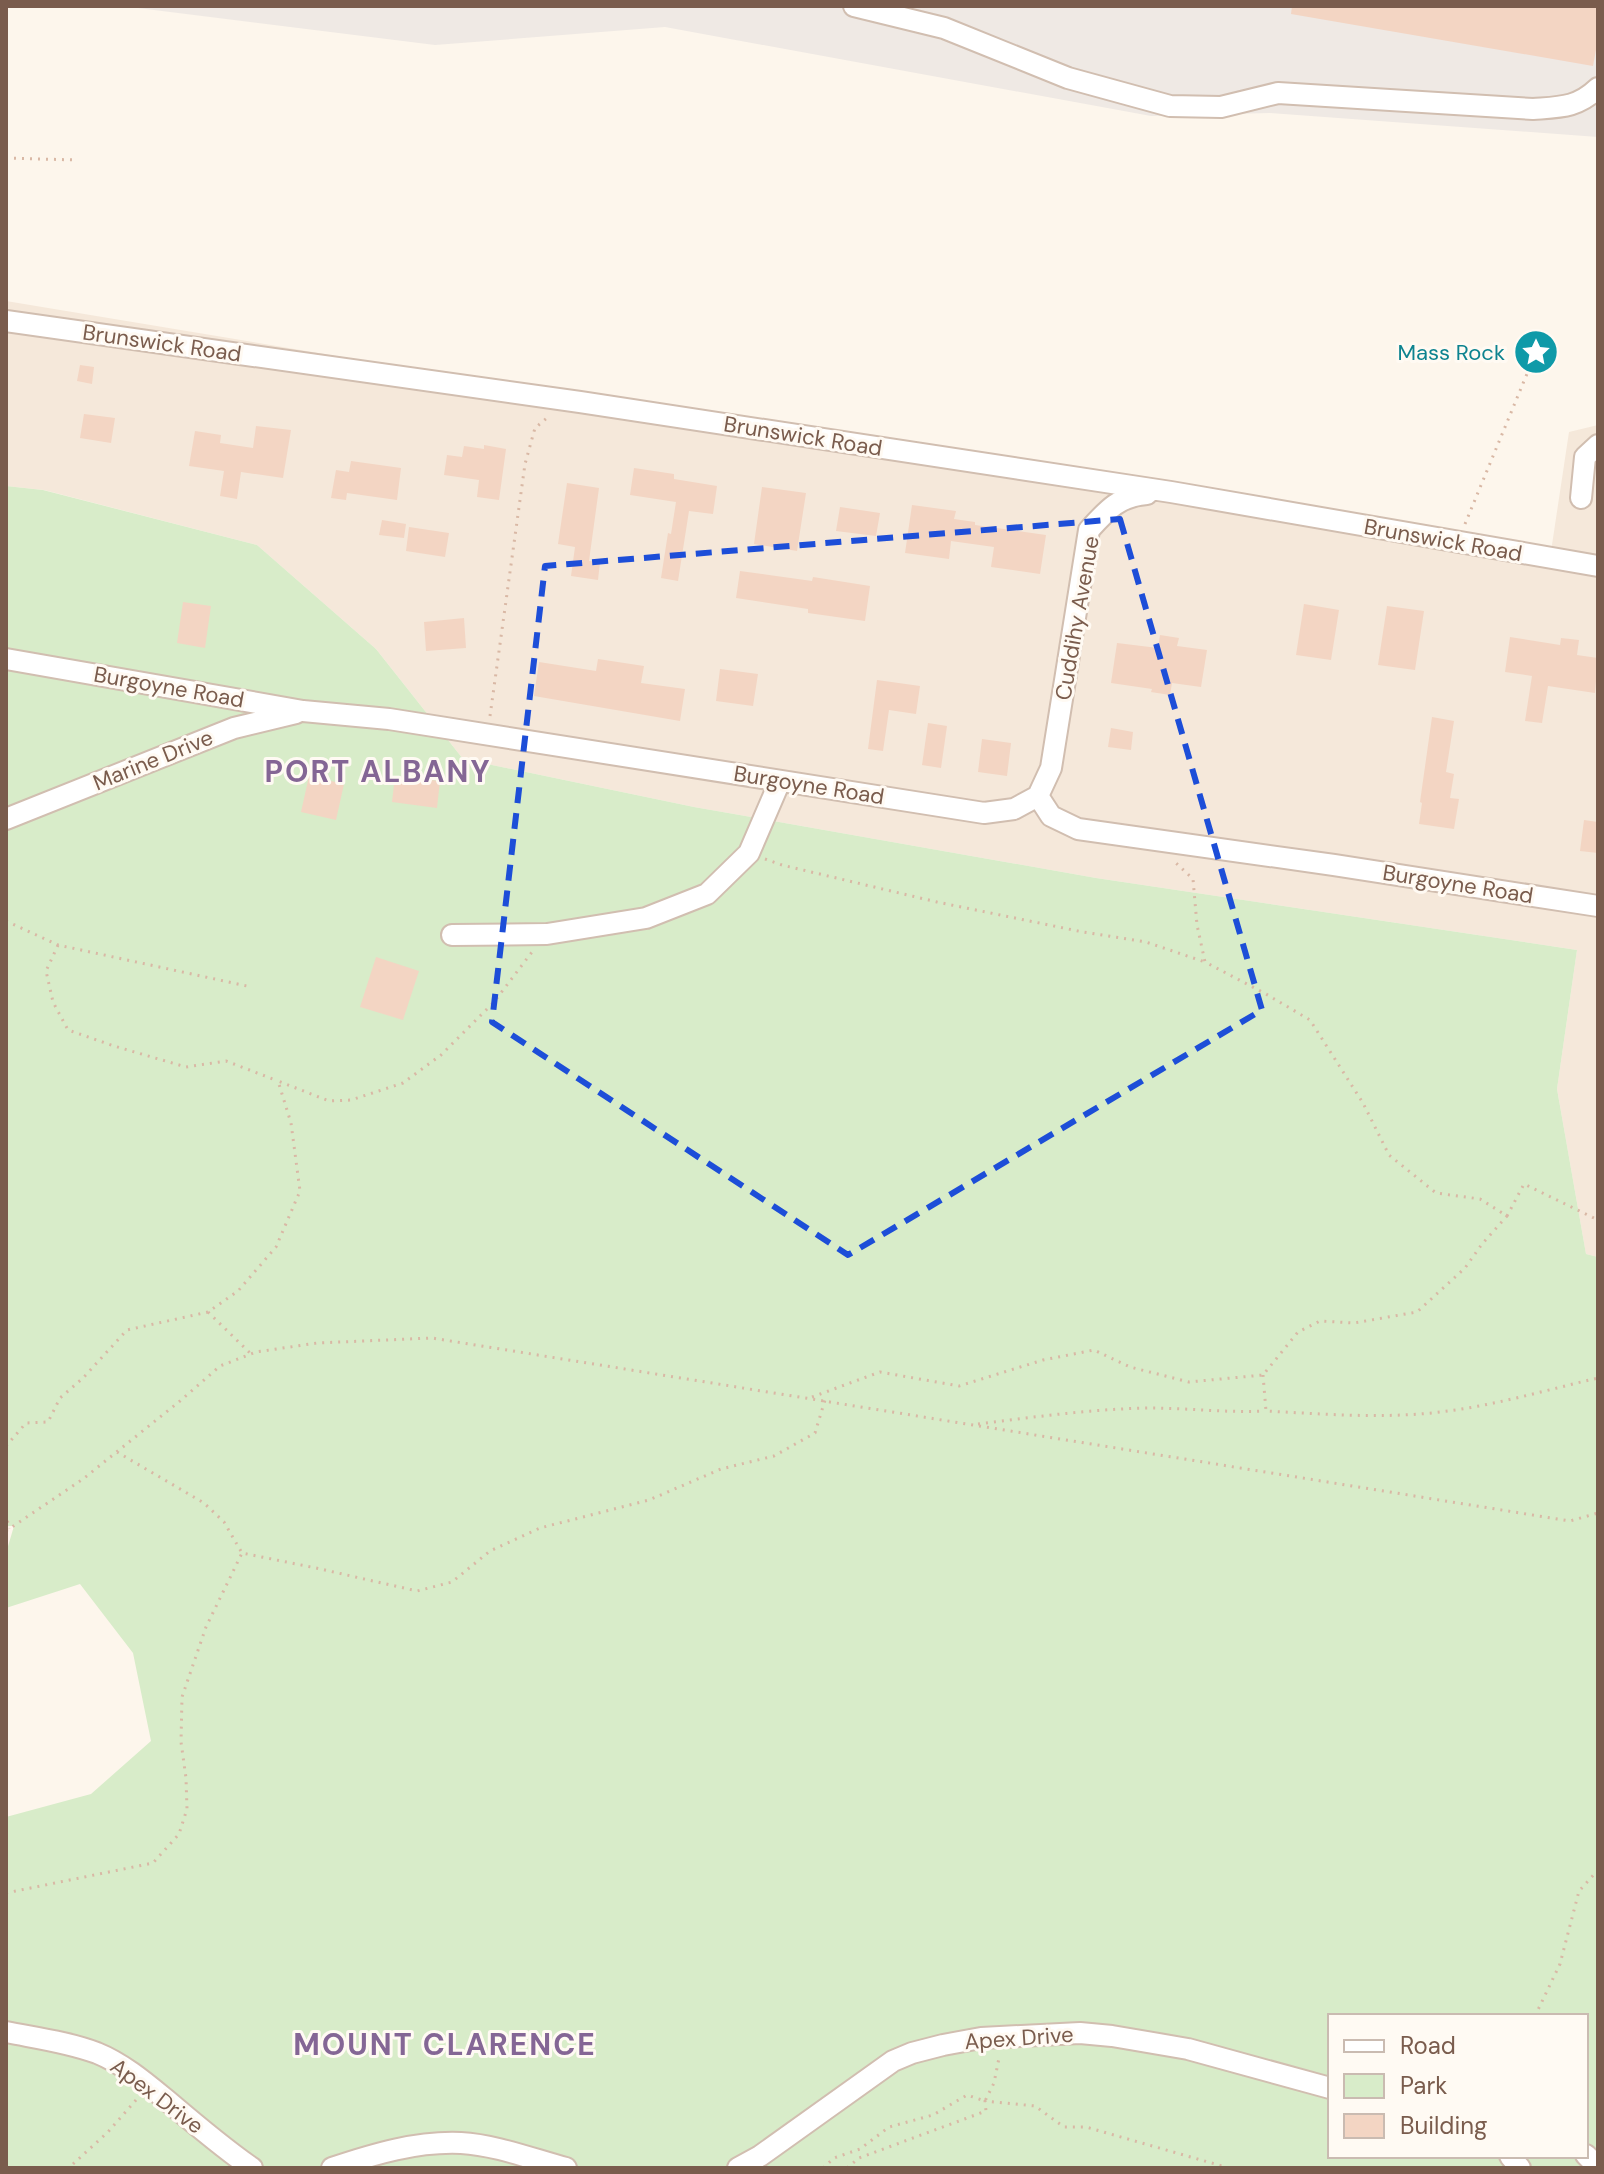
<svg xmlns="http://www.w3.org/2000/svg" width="1604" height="2174" font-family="'DM Sans',sans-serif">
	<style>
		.residential { fill: #f5e8da }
		.industrial { fill: #efe9e4 }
		.green { fill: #d8ecc9; fill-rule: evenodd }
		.building { fill: #f3d5c3 }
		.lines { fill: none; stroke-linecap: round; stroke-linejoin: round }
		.minor-casing { stroke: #d1beb0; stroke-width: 24 }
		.path { stroke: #d9b8a5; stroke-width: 3; stroke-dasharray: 2 6; stroke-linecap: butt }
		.minor { stroke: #fff; stroke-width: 20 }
		.marked { fill: none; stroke: #1d4ed8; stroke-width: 6; stroke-dasharray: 16 10; stroke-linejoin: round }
		.labels { text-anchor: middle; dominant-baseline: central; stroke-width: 6; stroke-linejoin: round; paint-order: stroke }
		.street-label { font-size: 22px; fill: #7a5c4d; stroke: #fffaf3 }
		.culture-label { font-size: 22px; fill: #0d838f; stroke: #fffaf3; text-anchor: end }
		.district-label { font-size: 30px; font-weight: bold; letter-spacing: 2px; fill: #846695; stroke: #fffaf3 }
	</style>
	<rect width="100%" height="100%" fill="#fdf6ec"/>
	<path class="residential" d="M6 301 1550 558 1569 432 1598 425V1257L1586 1254 1557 1089 1577 950 1096 878 694 807 463 759 376 649 257 545 44 490 6 486Z"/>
	<path class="industrial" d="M122 6H1598V137L1270 113 1151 116 665 27 435 45Z"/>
	<path class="green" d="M6 486 43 490 257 545 376 649 463 759 694 807 1096 878 1577 950 1557 1089 1586 1254 1598 1257V2168H6V1817L91 1794 151 1741 133 1653 80 1584 6 1608V1553L14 1526H6ZM1330 2016H1586V2156H1330Z"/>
	<path class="building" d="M1292 6H1598V39L1593 66 1291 14Z
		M80 365 94 367 92 384 77 381Z
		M84 414 115 418 111 443 80 438Z
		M256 426 291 430 283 478 241 472 237 499 220 496 224 471 189 466 195 431 221 435 220 443 253 448Z
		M484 445 506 449 499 500 477 497 479 480 444 475 447 455 462 457 464 446 484 449Z
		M351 461 401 468 397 500 347 493 346 500 331 498 336 470 349 472Z
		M634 468 674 474V479L717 486 713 514 689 511 678 581 661 578 668 533 671 534 676 502 630 495Z
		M567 483 599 488 589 561 600 562 598 580 571 576 575 547 558 544Z
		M762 487 806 493 797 551 754 544Z
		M912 505 956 511 954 519 975 522V525L1046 535 1040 574 991 567 994 547 951 541 949 559 905 553Z
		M840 507 880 513 876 536 836 531Z
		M382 520 406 524 404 538 379 535Z
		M409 527 449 533 445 557 406 551Z
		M740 571 812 581 813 577 870 586 865 621 808 613V609L736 598Z
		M183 602 211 606 205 648 177 643Z
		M1304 604 1339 610 1331 660 1296 655Z
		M1387 606 1424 611 1415 670 1378 665Z
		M464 618 466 648 426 651 424 622Z
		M1160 635 1179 638 1177 646 1207 650 1201 687 1172 683 1170 695 1151 692 1152 689 1111 683 1117 643 1158 648Z
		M1510 637 1560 645 1561 638 1579 640 1577 655 1598 658 1595 693 1548 686 1542 723 1525 721 1532 676 1505 672Z
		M598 659 644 666 641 683 685 689 680 721 534 696 539 662 596 671Z
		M720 669 758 674 753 706 716 701Z
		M877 680 920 686 916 714 889 710 883 751 868 749Z
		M1432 717 1454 721 1446 772 1454 774 1450 798 1459 799 1454 829 1419 824 1422 803 1420 802Z
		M928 723 947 726 941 768 922 765Z
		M1111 728 1133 732 1131 750 1108 747Z
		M982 739 1011 743 1007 776 978 772Z
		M309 776 344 784 336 820 301 812Z
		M395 776 440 781 437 808 392 802Z
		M1584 820 1598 822V853L1580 851Z
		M376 957 419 971 403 1020 360 1007Z"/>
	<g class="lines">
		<g class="minor-casing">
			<path id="minor" d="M854 6 944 28 1068 78 1170 106 1221 107 1278 93 1533 109C1560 107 1577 108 1598 88
				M6 321 580 402 1171 492 1598 566
				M1581 498 1585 457 1598 445
				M6 659 303 711 389 719 984 813 1014 809 1038 796
				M1038 796 1051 816 1078 829 1334 865 1598 906
				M1038 796 1051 768 1089 530C1107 510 1119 496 1147 494
				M6 819 234 728 296 713
				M452 935 547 934 646 918 707 894 749 853 780 781
				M6 2032C36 2038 68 2042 97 2053 124 2064 147 2084 169 2102 196 2125 223 2148 252 2168
				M1586 2155 1598 2167
				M1510 2156 1520 2168
				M332 2168C374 2154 417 2141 461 2143 496 2145 532 2159 566 2168
				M738 2168 760 2156 893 2061 912 2053 943 2045 981 2038 1080 2033 1112 2036 1188 2049 1330 2088"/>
		</g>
		<path class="path" d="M6 158 77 160
			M1465 524 1536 352
			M490 716 525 464 535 428 548 417
			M765 859 782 865 937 902 1083 932 1146 942 1205 962
			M6 921 58 945 247 986
			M58 945 46 971 53 1002 68 1030 114 1046 186 1067 226 1061 278 1081
			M1507 1216 1524 1184 1598 1220
			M208 1312 251 1354
			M1263 1375 1266 1411C1323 1414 1383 1419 1440 1412 1493 1406 1546 1390 1598 1378
			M812 1397 880 1372 959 1386 1043 1360 1094 1350 1130 1367 1189 1382 1263 1375 1298 1332 1320 1321 1354 1323 1417 1312 1465 1268 1482 1244 1507 1216 1480 1199 1436 1193 1389 1155 1363 1103 1310 1020 1266 994 1205 962 1197 925 1193 879 1176 863
			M978 1424C1035 1417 1091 1409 1149 1408 1188 1408 1226 1413 1265 1411
			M6 1446 26 1423 48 1422 60 1398 83 1378 127 1330 208 1312 238 1291 276 1247 300 1191 291 1123 278 1081 329 1101 351 1100 403 1083 441 1055 494 1002 532 952
			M117 1452 204 1503 224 1522 242 1553 316 1568 417 1591 452 1582 490 1551 540 1528 649 1500 721 1469 774 1456 815 1433 825 1400
			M6 1513 9 1529
			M6 1531 83 1479 180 1401 220 1366 256 1352 317 1343 432 1338 1570 1521 1598 1513
			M6 1893 153 1863 179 1834 187 1809 186 1778 181 1742 182 1697 206 1627 242 1553
			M1535 2016 1560 1964 1579 1891 1598 1870
			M73 2164 108 2132 136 2100
			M823 2168 834 2158 860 2149 889 2127 933 2115 967 2095 985 2101 994 2083 999 2058
			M847 2168 859 2158 986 2111 985 2101 1035 2106 1064 2127H1086L1229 2168"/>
		<use href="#minor" class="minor"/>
	</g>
	<path class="marked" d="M1120 519 1262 1010 848 1255 492 1022 545 566Z"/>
	<defs>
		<g id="sight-disc" transform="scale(2.3)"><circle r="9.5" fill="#0f9aa8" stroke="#fffaf3"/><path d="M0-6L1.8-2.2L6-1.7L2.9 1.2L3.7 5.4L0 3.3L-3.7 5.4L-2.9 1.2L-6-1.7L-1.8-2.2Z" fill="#fff"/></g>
	</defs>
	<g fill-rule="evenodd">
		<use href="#sight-disc" x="1536" y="352"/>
	</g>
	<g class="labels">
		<g class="street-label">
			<text transform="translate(162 343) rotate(8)">Brunswick Road</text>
			<text transform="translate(803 436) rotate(9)">Brunswick Road</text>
			<text transform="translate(1443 540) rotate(10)">Brunswick Road</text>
			<text transform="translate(1077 618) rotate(-80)">Cuddihy Avenue</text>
			<text transform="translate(169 687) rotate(10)">Burgoyne Road</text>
			<text transform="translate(153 760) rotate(-22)">Marine Drive</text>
			<text transform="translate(809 785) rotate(9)">Burgoyne Road</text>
			<text transform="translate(1458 884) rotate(9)">Burgoyne Road</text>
			<text transform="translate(1019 2038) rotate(-4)">Apex Drive</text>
			<text transform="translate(157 2096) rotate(37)">Apex Drive</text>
		</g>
		<g class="culture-label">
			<text x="1505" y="352">Mass Rock</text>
		</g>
		<g class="district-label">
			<text x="378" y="771">PORT ALBANY</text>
			<text x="445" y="2044">MOUNT CLARENCE</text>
		</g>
	</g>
	<rect width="1604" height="2174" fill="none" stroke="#7a5c4d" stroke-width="16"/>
	<rect x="1328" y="2014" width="260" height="144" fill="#fffaf3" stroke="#cabbb1" stroke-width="2"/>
	<rect x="1344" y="2040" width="40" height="12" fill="#ffffff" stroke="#cabbb1" stroke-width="2"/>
	<text x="1400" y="2054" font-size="24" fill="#7a5c4d">Road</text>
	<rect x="1344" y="2074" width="40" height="24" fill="#d8ecc9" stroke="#cabbb1" stroke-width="2"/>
	<text x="1400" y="2094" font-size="24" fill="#7a5c4d">Park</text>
	<rect x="1344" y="2114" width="40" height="24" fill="#f3d5c3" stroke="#cabbb1" stroke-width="2"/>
	<text x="1400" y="2134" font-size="24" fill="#7a5c4d">Building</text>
</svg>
